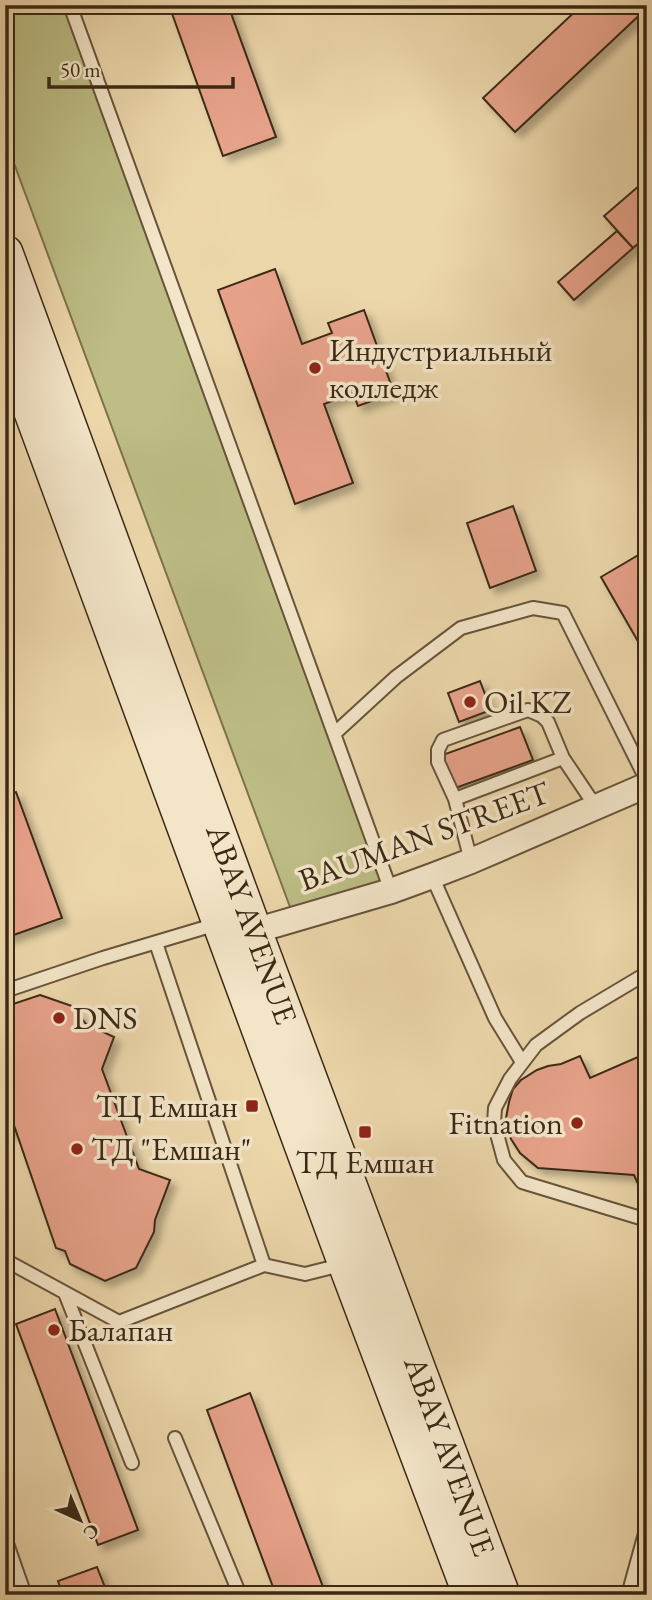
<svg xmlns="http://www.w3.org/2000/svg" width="652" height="1600" font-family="'EB Garamond',serif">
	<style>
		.green { fill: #bdbd85; stroke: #7c734d; stroke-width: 2 }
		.building { fill: #e7a28a; stroke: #3b2915; stroke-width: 2; filter: url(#shadow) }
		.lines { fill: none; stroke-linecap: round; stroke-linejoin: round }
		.service-casing { stroke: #67543a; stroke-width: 16 }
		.minor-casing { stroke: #67543a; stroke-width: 28 }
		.secondary-casing { stroke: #3b2915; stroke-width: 38 }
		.service { stroke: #f3e5c8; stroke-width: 12 }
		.minor { stroke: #f3e5c8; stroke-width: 24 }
		.secondary { stroke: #f3e5c8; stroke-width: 35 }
		.poi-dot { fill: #8f2418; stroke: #f3e5c8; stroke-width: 2.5 }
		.labels { text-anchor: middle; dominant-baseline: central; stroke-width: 7; stroke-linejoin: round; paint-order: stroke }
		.poi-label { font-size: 32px; fill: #3b2915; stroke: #f3e5c8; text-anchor: start }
		.street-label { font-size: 32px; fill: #3b2915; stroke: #f3e5c8 }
	</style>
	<defs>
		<filter id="shadow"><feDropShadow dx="6" dy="6" stdDeviation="3.5" flood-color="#0004"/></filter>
	</defs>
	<rect width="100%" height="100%" fill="#ecd7ab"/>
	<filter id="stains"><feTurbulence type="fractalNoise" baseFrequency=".00286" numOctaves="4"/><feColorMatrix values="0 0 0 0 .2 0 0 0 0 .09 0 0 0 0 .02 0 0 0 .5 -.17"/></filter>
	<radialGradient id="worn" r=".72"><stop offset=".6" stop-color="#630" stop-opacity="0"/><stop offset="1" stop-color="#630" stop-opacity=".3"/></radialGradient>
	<path class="green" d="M5 5H70L391 891 290 907 5 139Z"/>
	<path class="building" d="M169 5H228L276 137 223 156Z
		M582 5H647V8L515 132 483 98Z
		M647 179V236L633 248 604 216Z
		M617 231 633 248 574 300 558 282Z
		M275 269 302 344 332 333 328 323 364 310 394 393 358 406 353 393 324 404 353 483 295 504 218 290Z
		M513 506 536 571 490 588 467 523Z
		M647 550V657L601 577Z
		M480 681 491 710 459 722 448 693Z
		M520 727 533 760 450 790 437 757Z
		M16 792 62 918 5 938V796Z
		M40 995 72 1006 86 1024 114 1037 102 1069 139 1169 170 1180 155 1220 154 1232 136 1268 105 1281 70 1264 65 1251 56 1248 5 1099V1010L7 1006Z
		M647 1053V1204L634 1175 538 1168 520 1153 511 1139 507 1129 506 1118 509 1102 513 1089 521 1080 537 1070 548 1066 561 1064 580 1056 590 1078Z
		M5 1099 15 1130 5 1133Z
		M55 1309 138 1530 98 1545 16 1324Z
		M250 1393 326 1595H276L207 1410Z
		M97 1567 108 1595H63L58 1581Z"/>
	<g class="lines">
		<g class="service-casing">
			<path id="service" d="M70 5 391 891
				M334 734 396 677 461 628 533 608 563 613 647 781
				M455 799 438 762V750L443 740 528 710 542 716 548 722 563 758
				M471 861 455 799 563 758 596 807
				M432 876 495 1018 522 1062
				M647 973 580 1013 536 1045 510 1079 495 1108 494 1123 504 1160 522 1182 647 1220
				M5 991 103 958 217 924
				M5 1260 119 1322 264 1265 156 943
				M264 1265 305 1274 345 1264
				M65 1293 132 1463
				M175 1438 240 1595
				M5 1538 25 1595
				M628 1595 647 1526"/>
		</g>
		<g class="minor-casing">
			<path id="minor" d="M241 928 254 931 391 891 432 876 471 861 647 785"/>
		</g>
		<g class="secondary-casing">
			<path id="secondary" d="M5 253 254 931 502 1595
				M5 339 346 1264 471 1595"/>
		</g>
		<use href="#service" class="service"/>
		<use href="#minor" class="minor"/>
		<use href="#secondary" class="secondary"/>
	</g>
	<g class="poi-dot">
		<circle cx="315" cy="368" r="7"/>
		<circle cx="470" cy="702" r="7"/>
		<circle cx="59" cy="1018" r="7"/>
		<rect x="245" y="1099" width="14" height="14" rx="3.5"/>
		<circle cx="577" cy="1123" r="7"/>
		<rect x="358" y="1125" width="14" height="14" rx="3.5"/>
		<circle cx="77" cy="1149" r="7"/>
		<circle cx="54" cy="1330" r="7"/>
	</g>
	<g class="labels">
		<g class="poi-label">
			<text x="329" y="350">Индустриальный<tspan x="329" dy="37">колледж</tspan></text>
			<text x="484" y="702">Oil KZ</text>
			<text x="73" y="1018">DNS</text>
			<text x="238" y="1106" text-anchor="end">ТЦ Емшан</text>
			<text x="563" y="1123" text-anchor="end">Fitnation</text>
			<text x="91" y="1149">ТД "Емшан"</text>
			<text x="365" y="1162" text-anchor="middle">ТД Емшан</text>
			<text x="68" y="1330">Балапан</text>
		</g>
		<g class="street-label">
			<text transform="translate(424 836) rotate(-20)">BAUMAN STREET</text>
			<text transform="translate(252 924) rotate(70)">ABAY AVENUE</text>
			<text transform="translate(450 1456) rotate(70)">ABAY AVENUE</text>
		</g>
	</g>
	<rect width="652" height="1600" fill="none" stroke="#ecd7ab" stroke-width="28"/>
	<rect x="7" y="7" width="638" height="1586" fill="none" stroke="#3b2915" stroke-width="3.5"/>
	<rect x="14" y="14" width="624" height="1572" fill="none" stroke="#3b2915" stroke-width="2"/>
	<g transform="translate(80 1520) rotate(136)" stroke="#f3e5c8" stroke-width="5" paint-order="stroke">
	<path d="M0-5L12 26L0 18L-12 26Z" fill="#3b2915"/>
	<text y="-10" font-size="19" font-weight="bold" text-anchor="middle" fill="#3b2915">С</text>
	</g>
	<path d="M49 77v10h184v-10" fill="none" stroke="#3b2915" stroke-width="3.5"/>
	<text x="60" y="77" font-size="21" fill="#3b2915" stroke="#f3e5c8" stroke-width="5" paint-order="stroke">50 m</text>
	<rect width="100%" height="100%" filter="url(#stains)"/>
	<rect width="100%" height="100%" fill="url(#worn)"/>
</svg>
